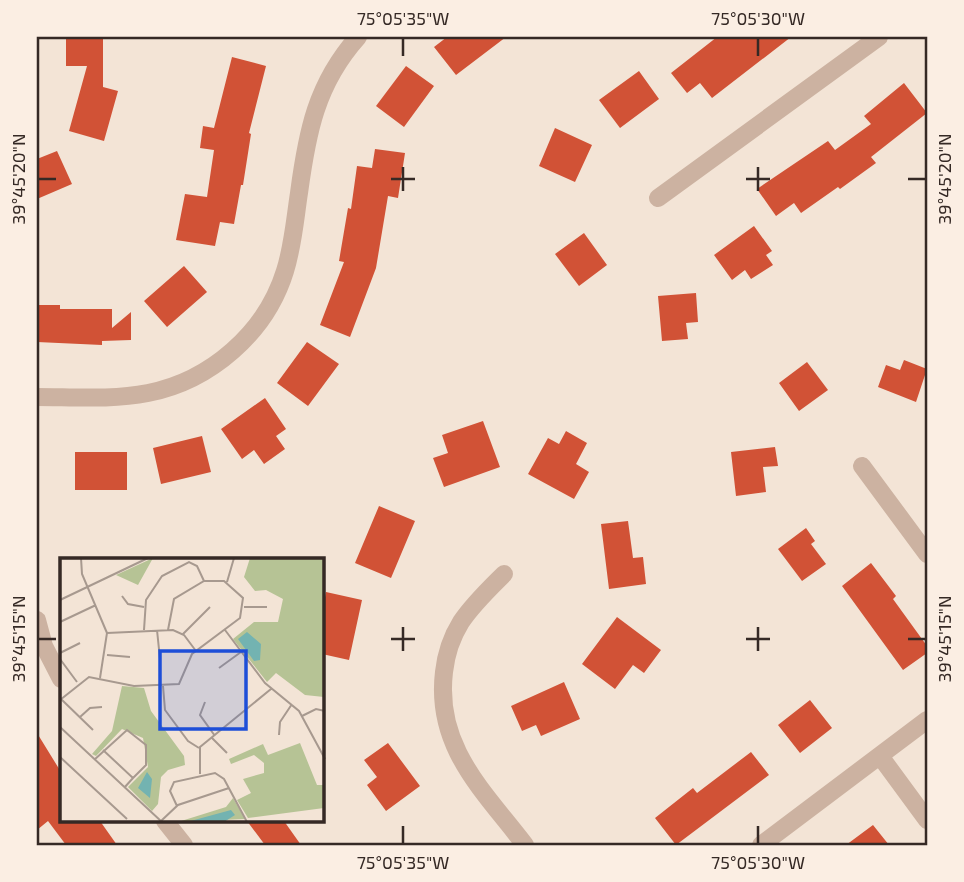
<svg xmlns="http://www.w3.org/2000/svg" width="964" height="882" font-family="'Exo 2',sans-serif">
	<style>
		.building { fill: #d15236 }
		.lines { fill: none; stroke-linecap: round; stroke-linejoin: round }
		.minor { stroke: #ccb2a1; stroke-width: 18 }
		.ticks { fill: none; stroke: #352925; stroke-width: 2.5 }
		.inset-road { fill: none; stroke: #a7998f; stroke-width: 2 }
		.view { fill: #1d4ed8; fill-opacity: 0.15; stroke: #1d4ed8; stroke-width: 3.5 }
		.inset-edge { fill: none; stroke: #352925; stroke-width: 3.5 }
		.neatline { fill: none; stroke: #352925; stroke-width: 2.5 }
		.ticks-label { font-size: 18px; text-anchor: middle; fill: #352925 }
	</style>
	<rect width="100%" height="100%" fill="#f3e4d6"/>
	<path class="building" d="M66 37H103V87L118 91 104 141 69 131 87 66H66Z
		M447 37H506L456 75 434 47Z
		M717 37H791L712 98 700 83 687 93 671 73Z
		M232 57 266 66 249 133 251 134 243 185H241L234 224 220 222 215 246 176 240 185 194 207 197 214 150 200 148 203 126 214 128Z
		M406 66 434 86 404 127 376 106Z
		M639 71 659 99 620 128 599 100Z
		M904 83 927 113 871 157 876 163 840 189 838 187 801 213 794 203 776 216 757 189 828 141 835 150 871 124 864 116Z
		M555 128 592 145 575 182 539 166Z
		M375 149 405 153 398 198 388 196 376 268 350 337 320 325 344 262 339 261 348 208 351 209 357 166 372 168Z
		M57 151 72 184 37 199V159Z
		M754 226 772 251 766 255 773 265 751 279 745 270 732 280 714 255Z
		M584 233 607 265 579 286 555 254Z
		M184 266 207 292 167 327 144 301Z
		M696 293 698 322 686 323 688 339 662 341 658 296Z
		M37 305H60V309H112V328L131 312V340L102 341V345L37 342Z
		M307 342 339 364 308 406 277 383Z
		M904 360 927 369 916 402 878 387 886 365 900 370Z
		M807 362 828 390 799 411 779 383Z
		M265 398 286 429 276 436 285 449 264 464 254 450 242 459 221 429Z
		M483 421 500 467 444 487 433 458 448 453 442 435Z
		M566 431 587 443 576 464 589 472 574 499 528 474 548 438 559 444Z
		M202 436 211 472 161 484 153 448Z
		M775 447 778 466 763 467 766 492 736 496 731 452Z
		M75 452H127V490H75Z
		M379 506 415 521 391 578 355 563Z
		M628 521 633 558 643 557 646 584 609 589 601 524Z
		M806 528 815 541 811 544 826 564 802 581 778 549Z
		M871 563 896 596 893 599 927 646V653L903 670 842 586Z
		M326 592 362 600 349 660 322 654V613Z
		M617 617 661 650 644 673 633 665 615 689 582 664Z
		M564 682 580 719 541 736 536 725 522 731 511 706Z
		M810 700 832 728 800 753 778 725Z
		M37 733 61 772V821H100L117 845H66L48 821 37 830Z
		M388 743 420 786 386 811 367 785 377 777 364 760Z
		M751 752 769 775 676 845 655 818 693 788 697 793Z
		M247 821H284L301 845H265Z
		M873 825 889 845H846Z"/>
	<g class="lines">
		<path class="minor" d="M658 198 879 37
			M37 397C73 397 112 400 148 393 210 381 266 333 285 271 293 246 295 219 299 193 307 133 316 84 358 37
			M862 466 927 554
			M504 574C489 589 473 604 461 622 451 638 446 654 444 672 435 747 483 790 525 845
			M37 620 44 646 61 679
			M880 756 927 820
			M165 821 184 845
			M761 845 927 720"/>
	</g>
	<path class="ticks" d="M403 38V56M758 38V56M403 167V191M758 167V191M38 179H56M391 179H415M746 179H770M908 179H926M403 627V651M758 627V651M38 639H56M391 639H415M746 639H770M908 639H926M403 826V844M758 826V844"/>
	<g transform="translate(60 558)">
		<rect width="264" height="264" fill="#f3e4d6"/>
		<path d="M93 0 78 27 56 17ZM190 0H264V139L245 137 216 115 207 124 173 81 194 64H218L223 41 206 32 195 33 184 19ZM62 128 84 130 91 153 124 198 125 207 108 212 101 219 98 246 92 253 68 229 88 209 83 180 62 171 36 198 32 196 52 173ZM240 185 257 227H264V250L188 260 177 242 191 235 183 221 204 215V205L194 197 171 206 169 201 203 186 208 197ZM173 240 185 261 118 264 166 249Z" fill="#b6c395"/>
		<path d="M187 74 201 86 200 102 194 103 178 81ZM87 214 92 221 90 240 78 230ZM171 252 175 257 164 264H127Z" fill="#73b3b1"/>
		<path class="inset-road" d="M21 0 22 16 47 75 40 120M167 24 174 0M62 38 68 46 84 49M0 42 88 0M184 49H207M0 64 36 47M84 72 86 42 102 18 129 4 137 8 144 23M97 72 100 101M165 72 205 125 239 153 265 201M47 75 113 72 124 77 136 93M123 76 150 49M0 95 20 85M47 97 70 99M0 101 17 124M159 110 181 94M103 128 105 152 128 183 139 190M0 140 33 172M0 142 29 119 74 128 119 126 132 96 180 60 183 40 164 23H144L114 41 108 72M145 144 140 157 155 178M242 158 256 151 265 153M20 159 30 150 42 149M0 169 102 264M219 177 220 164 232 146M152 180 167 195M43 192 73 220 64 230M0 199 67 261M34 202 67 172 86 187V207L73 220M140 216V189L211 131M117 248 110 233 114 224 155 215 164 221 187 264M101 263 118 247 169 230M230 264H261"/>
		<path class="view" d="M100 93H186V171H100Z"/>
		<rect width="264" height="264" class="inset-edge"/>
	</g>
	<rect width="964" height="882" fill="none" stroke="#fbeee3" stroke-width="77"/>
	<rect x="38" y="38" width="888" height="806" class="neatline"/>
	<g class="ticks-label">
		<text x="403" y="25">75°05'35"W</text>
		<text x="758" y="25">75°05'30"W</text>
		<text transform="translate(19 179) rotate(-90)" y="6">39°45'20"N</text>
		<text transform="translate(945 179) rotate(-90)" y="6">39°45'20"N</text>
		<text transform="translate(19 639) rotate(-90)" y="6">39°45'15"N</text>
		<text transform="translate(945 639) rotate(-90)" y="6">39°45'15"N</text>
		<text x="403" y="869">75°05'35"W</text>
		<text x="758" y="869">75°05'30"W</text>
	</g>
</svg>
